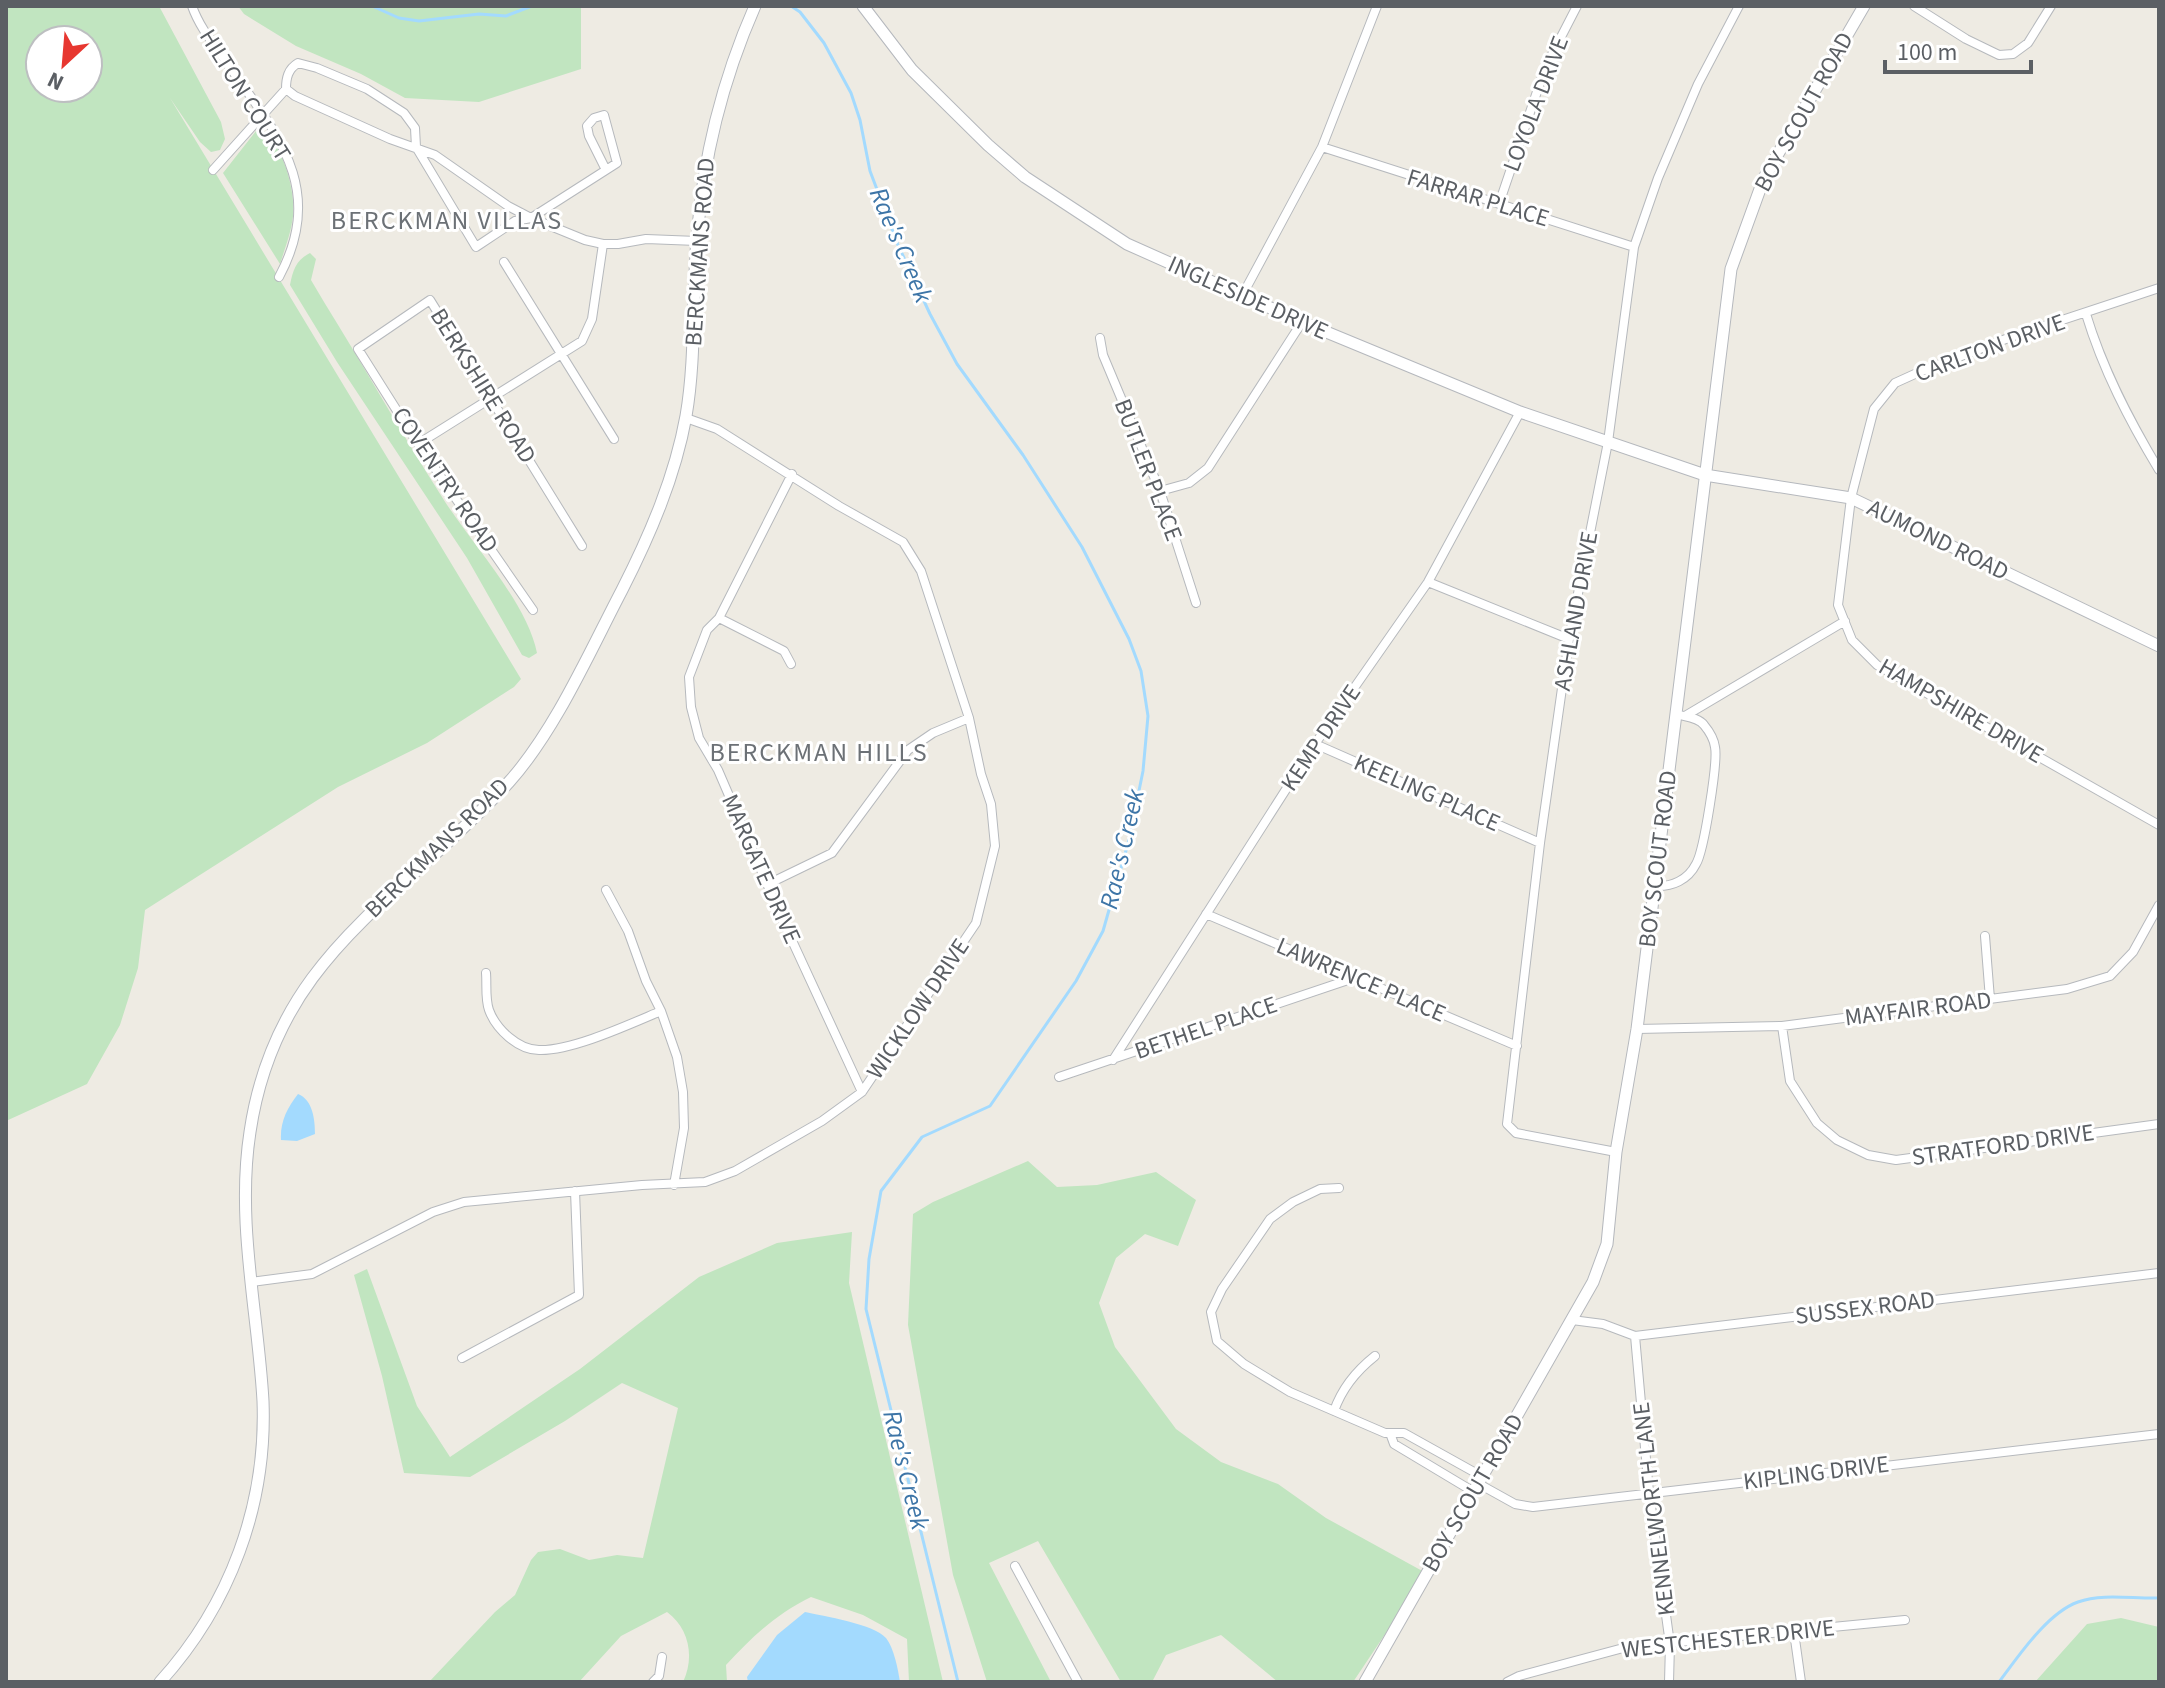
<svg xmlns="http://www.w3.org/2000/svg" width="2165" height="1688" font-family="'Source Sans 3',sans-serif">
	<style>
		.green { fill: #c1e5c0; fill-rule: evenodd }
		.water { fill: #a3dafe }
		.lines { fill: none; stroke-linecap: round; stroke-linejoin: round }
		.stream { stroke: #a3dafe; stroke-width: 3 }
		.street-casing { stroke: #b6b9bd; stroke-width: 10 }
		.secondary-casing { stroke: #b5b8bd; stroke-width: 13 }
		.street { stroke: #fff; stroke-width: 8 }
		.secondary { stroke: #fff; stroke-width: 11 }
		.labels { text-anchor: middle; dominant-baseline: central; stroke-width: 6; stroke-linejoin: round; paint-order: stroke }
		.street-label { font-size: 24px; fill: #5b5f64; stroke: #fff }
		.neighbourhood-label { font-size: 26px; letter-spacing: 2px; fill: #6c7176; stroke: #fff }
		.water-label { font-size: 26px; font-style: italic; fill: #3d75a7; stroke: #fff }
	</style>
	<rect width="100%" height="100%" fill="#eeebe3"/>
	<path class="green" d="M6 6H159L221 122 225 139 220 150 211 152 200 142 170 98 521 679 514 687 427 743 338 787 145 910 138 968 120 1025 87 1084 6 1121ZM40 40H88V88H40Z
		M238 6H581V69L479 102 405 98 361 74 296 46 244 14Z
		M262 130C283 143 296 193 293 216 291 233 285 248 280 264L223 173 256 131Z
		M310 253 316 259 311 280 324 302C364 366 401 433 442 497 470 542 527 602 537 653L529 658 522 655 467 558 337 362 290 285C293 270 296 260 310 253Z
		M1028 1161 1057 1187 1097 1185 1156 1172 1196 1200 1178 1246 1145 1234 1116 1258 1099 1303 1115 1347 1176 1429 1221 1462 1278 1484 1326 1518 1426 1573 1353 1682H1278L1221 1635 1166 1655 1152 1682H1121L1038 1541 989 1563 1051 1682H987L953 1575 908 1325 913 1214 933 1202Z
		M852 1232 849 1283 943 1682H909L907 1639 863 1615 811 1597C776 1614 752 1637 726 1665L727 1682H683C695 1657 689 1628 667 1612L621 1636 579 1682H429L495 1612 515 1595 531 1560 538 1552 560 1549 589 1560 617 1555 643 1558 678 1408 622 1383 565 1421 470 1477 404 1473 382 1376 354 1275 367 1269 417 1406 450 1457 580 1369 699 1277 777 1243Z
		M2121 1618 2159 1627V1682H2035L2087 1624Z"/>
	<path class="water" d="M298 1094C313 1100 315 1120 315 1134L297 1141 281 1140C280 1122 287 1108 298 1094Z
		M805 1612C823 1616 874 1624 886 1638 894 1648 898 1669 900 1682H748L747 1677 777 1635Z"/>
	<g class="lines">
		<path class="stream" d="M372 6 399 18 419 21 479 14 506 16 532 6
			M791 6 800 12 824 43 851 93 860 120 870 171 898 245 930 314 957 364 1023 455 1082 547 1129 639 1141 671 1148 716 1143 771 1129 840 1103 931 1076 981 990 1106 922 1137 881 1191 869 1259 866 1309 958 1682
			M1999 1682C2018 1657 2047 1613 2078 1602 2103 1593 2133 1599 2159 1598"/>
		<g class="street-casing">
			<path id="street" d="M192 6C199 26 212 42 224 59 274 131 328 186 279 277
				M1914 6 1966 39 1999 55 2013 54 2028 43 2051 6
				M286 89C286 78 288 69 298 63L317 68 367 89 404 113 415 128 416 147 476 247 515 221 531 218 617 163 604 115 594 118 587 126 589 136 606 170
				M1322 147 1634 247
				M213 170 286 89 295 96 390 139 435 155 508 206 531 218 585 240 603 244
				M1499 204 1545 68 1577 6
				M504 262 614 439
				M2159 288 2011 337 1917 373 1895 383 1874 409 1851 498 1838 605 1852 640 1877 665 2159 825
				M1243 294 1322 147 1377 6
				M2086 314C2103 370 2129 420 2159 470
				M1100 338 1103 355 1160 491 1196 603
				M418 444 582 341 592 319 603 244H618L646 239 697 241
				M792 474 719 618 707 630 689 677 691 707 699 738 718 770 783 921 862 1092
				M1160 491 1189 483 1208 468 1302 322
				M1428 582 1569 639
				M533 610 418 444 358 349 430 300 582 546
				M719 618 784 651 791 664
				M1685 716 1845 621
				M1315 744 1540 843
				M768 884 832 853 908 750 933 733 969 718
				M1655 886C1672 887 1688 880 1696 864 1704 851 1718 762 1715 747 1714 740 1709 731 1704 725 1698 717 1685 717 1676 714
				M606 890 628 931 646 981 661 1011 677 1057 683 1092 684 1128 674 1185
				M1206 914 1517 1046
				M1985 936 1990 999
				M486 973C487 984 485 999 489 1010 496 1029 518 1050 539 1050 572 1051 630 1024 661 1011
				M1782 1026 1790 1081 1817 1123 1837 1140 1868 1155 1896 1160 2159 1124
				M1637 1029 1782 1026 2067 989 2110 976 2133 952 2159 905
				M1113 1060 1315 744 1428 582 1520 412
				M1059 1077 1354 978
				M1616 1152 1516 1133 1507 1124 1540 843 1569 639 1608 442 1634 247 1658 178 1698 84 1739 6
				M1339 1188 1320 1189 1293 1202 1270 1219 1222 1289 1211 1312 1217 1341 1244 1364 1290 1392 1385 1433H1404L1483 1477
				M251 1282 312 1274 433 1212 464 1202 642 1185 705 1182 735 1171 822 1121 862 1092 976 923 995 846 991 804 981 774 969 718 921 571 903 542 839 506 717 429 686 418
				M1572 1320 1603 1324 1635 1336 2159 1273
				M1635 1336 1649 1492 1670 1644 1669 1682
				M462 1358 579 1295 575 1191
				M1334 1411C1342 1388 1356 1371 1375 1356
				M1390 1433 1394 1444 1474 1492
				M1479 1484 1515 1504 1533 1507 2159 1434
				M1015 1566 1078 1682
				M1794 1632 1801 1682
				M653 1682 659 1676 662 1657
				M1507 1682 1519 1676 1627 1647 1905 1620"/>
		</g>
		<g class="secondary-casing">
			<path id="secondary" d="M863 6 912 70 988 145 1025 177 1127 244 1302 322 1520 412 1705 475 1851 498 2159 646
				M160 1682C230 1605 267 1505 263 1401 258 1312 236 1222 250 1132 276 955 401 900 509 782 555 731 590 651 622 590 650 535 675 477 686 416 696 358 692 298 697 239 703 157 722 81 755 6
				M1365 1682 1593 1282 1607 1244 1616 1152 1637 1029 1731 269 1764 178 1864 6"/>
		</g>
		<use href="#street" class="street"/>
		<use href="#secondary" class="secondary"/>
	</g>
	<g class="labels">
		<g class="street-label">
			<text transform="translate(245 95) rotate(58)">HILTON COURT</text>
			<text transform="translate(1536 104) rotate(-69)">LOYOLA DRIVE</text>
			<text transform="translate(1804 112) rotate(-61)">BOY SCOUT ROAD</text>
			<text transform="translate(1478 198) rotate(17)">FARRAR PLACE</text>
			<text transform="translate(700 252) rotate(-86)">BERCKMANS ROAD</text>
			<text transform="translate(1248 298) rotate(24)">INGLESIDE DRIVE</text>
			<text transform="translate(1990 348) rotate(-20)">CARLTON DRIVE</text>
			<text transform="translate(483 386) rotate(58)">BERKSHIRE ROAD</text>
			<text transform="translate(1148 470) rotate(69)">BUTLER PLACE</text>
			<text transform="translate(445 480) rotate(56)">COVENTRY ROAD</text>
			<text transform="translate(1938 540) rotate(26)">AUMOND ROAD</text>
			<text transform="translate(1576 611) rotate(-80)">ASHLAND DRIVE</text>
			<text transform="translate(1961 711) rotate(30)">HAMPSHIRE DRIVE</text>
			<text transform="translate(1321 738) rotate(-56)">KEMP DRIVE</text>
			<text transform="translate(1427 793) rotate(24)">KEELING PLACE</text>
			<text transform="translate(437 848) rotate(-44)">BERCKMANS ROAD</text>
			<text transform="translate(1658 859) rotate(-83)">BOY SCOUT ROAD</text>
			<text transform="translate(761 869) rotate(66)">MARGATE DRIVE</text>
			<text transform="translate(1361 980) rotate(23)">LAWRENCE PLACE</text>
			<text transform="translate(918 1009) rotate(-56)">WICKLOW DRIVE</text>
			<text transform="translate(1918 1009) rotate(-7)">MAYFAIR ROAD</text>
			<text transform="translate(1206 1028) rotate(-19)">BETHEL PLACE</text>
			<text transform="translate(2003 1145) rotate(-8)">STRATFORD DRIVE</text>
			<text transform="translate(1865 1308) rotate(-7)">SUSSEX ROAD</text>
			<text transform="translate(1816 1473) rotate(-7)">KIPLING DRIVE</text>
			<text transform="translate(1473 1493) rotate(-60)">BOY SCOUT ROAD</text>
			<text transform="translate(1654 1509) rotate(-97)">KENNELWORTH LANE</text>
			<text transform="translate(1728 1639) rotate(-6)">WESTCHESTER DRIVE</text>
		</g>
		<g class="neighbourhood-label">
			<text x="447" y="220">BERCKMAN VILLAS</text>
			<text x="819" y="752">BERCKMAN HILLS</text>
		</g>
		<g class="water-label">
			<text transform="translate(901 245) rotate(67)">Rae's Creek</text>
			<text transform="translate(1122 849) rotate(-77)">Rae's Creek</text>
			<text transform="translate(906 1470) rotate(76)">Rae's Creek</text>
		</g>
	</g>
	<rect width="2165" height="1688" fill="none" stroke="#5b5f64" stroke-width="16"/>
	<g transform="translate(64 64) rotate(206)"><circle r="38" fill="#ffffff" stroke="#bdbfc1" stroke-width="2"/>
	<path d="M0-6L14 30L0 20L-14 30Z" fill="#e73730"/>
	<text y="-12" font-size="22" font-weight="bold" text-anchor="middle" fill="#5b5f64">N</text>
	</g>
	<path d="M1885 60v12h146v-12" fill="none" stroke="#5b5f64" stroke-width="4"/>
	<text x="1897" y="60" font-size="24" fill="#5b5f64" stroke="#ffffff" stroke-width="6" paint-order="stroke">100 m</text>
</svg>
